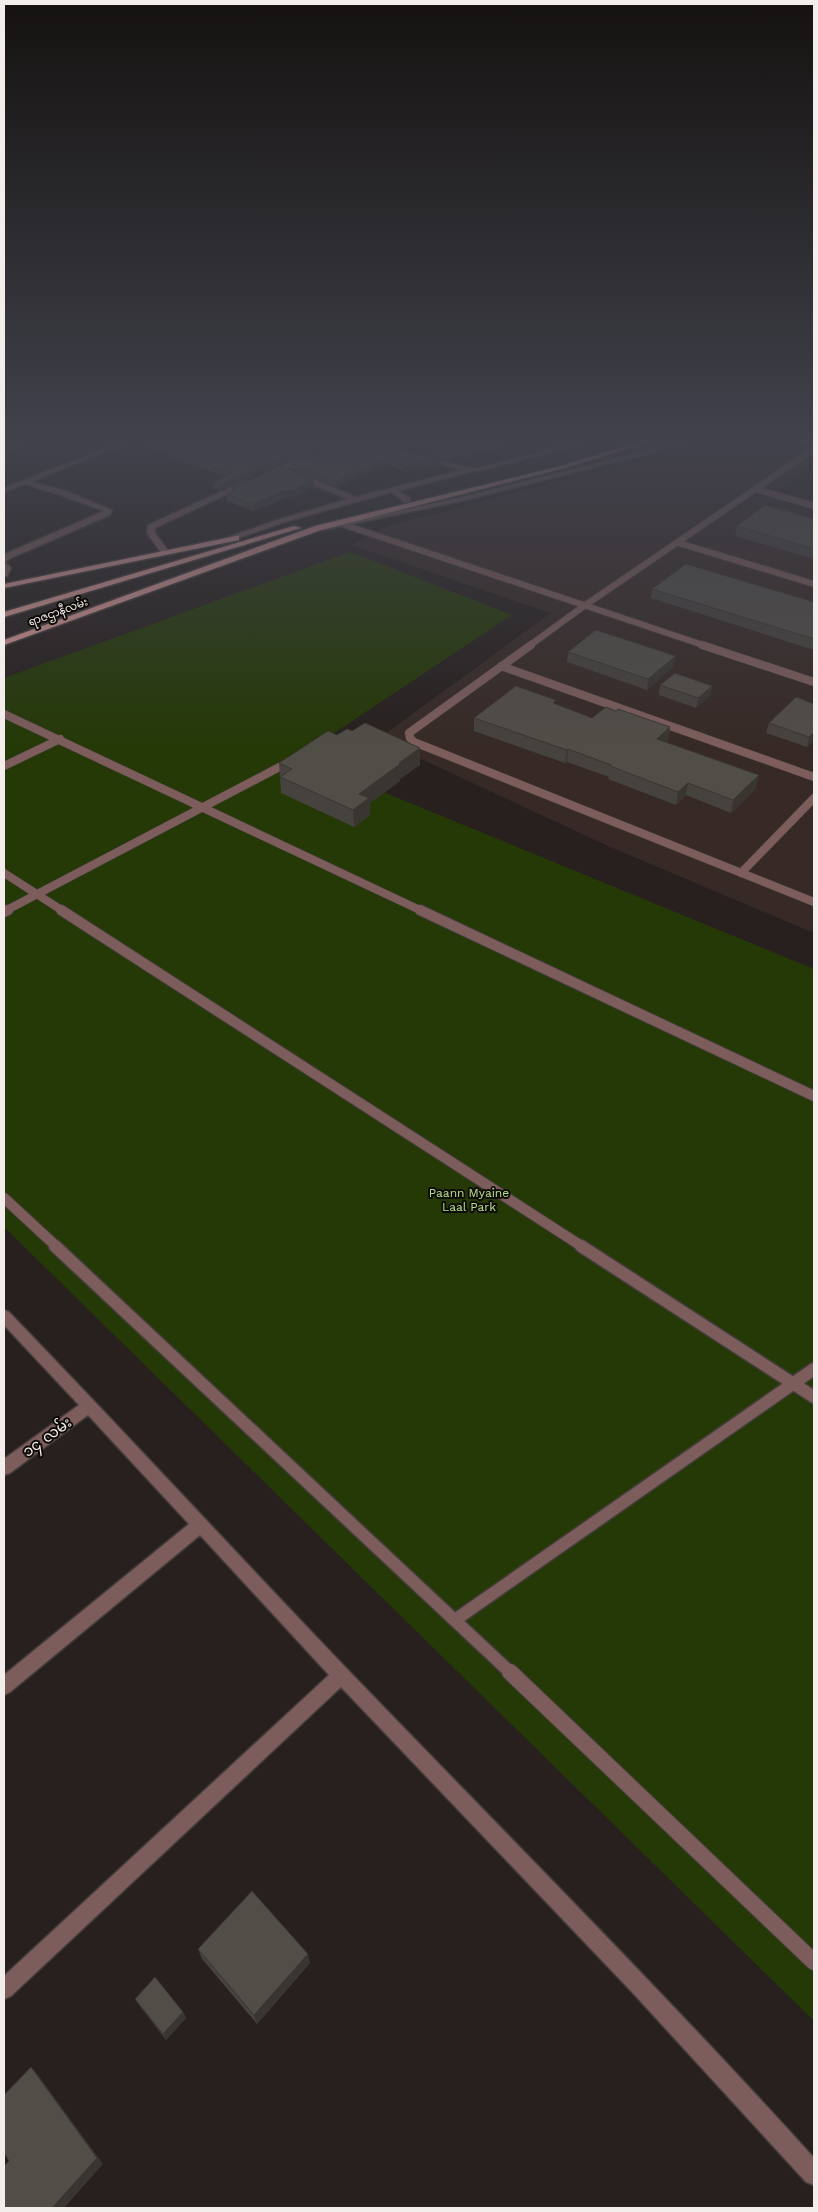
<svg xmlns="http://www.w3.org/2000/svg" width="818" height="2212" font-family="'Work Sans','Noto Sans Myanmar',sans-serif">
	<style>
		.built { fill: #372a26 }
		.green { fill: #253907 }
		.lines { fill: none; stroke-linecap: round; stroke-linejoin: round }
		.service-far4-casing { stroke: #443d3b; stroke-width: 8 }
		.service-far3-casing { stroke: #443d3b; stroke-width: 9 }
		.service-far2-casing { stroke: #443d3b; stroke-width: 12 }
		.service-far1-casing { stroke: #443d3b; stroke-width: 15 }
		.service-casing { stroke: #443d3b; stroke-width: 18 }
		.minor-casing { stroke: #443d3b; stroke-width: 3 }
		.primary-casing { stroke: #443d3b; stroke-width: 3 }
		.trunk-casing { stroke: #443d3b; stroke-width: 2 }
		.service-far4 { stroke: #7c5d5b; stroke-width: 6 }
		.service-far3 { stroke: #7c5d5b; stroke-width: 8 }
		.service-far2 { stroke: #7c5d5b; stroke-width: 10 }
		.service-far1 { stroke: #7c5d5b; stroke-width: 12 }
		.service { stroke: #7c5d5b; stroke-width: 16 }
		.minor { fill: #7c5d5b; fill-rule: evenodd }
		.primary { fill: #d69793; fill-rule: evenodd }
		.trunk { fill: #e8a39e; fill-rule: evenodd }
		.wall { fill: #46423d }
		.shaded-wall { fill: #393632 }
		.building { fill: #514d47; stroke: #393632 }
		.labels { text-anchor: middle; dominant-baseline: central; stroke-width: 4; stroke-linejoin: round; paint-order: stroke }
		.far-street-label { font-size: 11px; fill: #f3eeec; stroke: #0e0b09 }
		.park-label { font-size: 12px; fill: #b8e18b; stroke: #0e0b09 }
		.near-street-label { font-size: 15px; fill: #f3eeec; stroke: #0e0b09 }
	</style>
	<rect width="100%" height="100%" fill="#27201e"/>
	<path class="built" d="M713 442 732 443 814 462 777 491 814 501V933L608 846 378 739 551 613 351 545 391 525Z"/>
	<path class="green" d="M350 552 512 615 298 757 814 969V2021L4 1227V678Z"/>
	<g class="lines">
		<g class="service-far4-casing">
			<path id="service-far4" d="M756 489 814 506
				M345 525 706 646
				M679 543 814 584
				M529 646 584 606 814 449"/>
		</g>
		<g class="service-far3-casing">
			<path id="service-far3" d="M531 645 409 733 410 738 414 742 814 902
				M702 645 814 682
				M501 666 814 777
				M4 714 422 911
				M4 766 60 739
				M4 873 63 911
				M741 873 814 798
				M5 911 291 761"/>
		</g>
		<g class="service-far2-casing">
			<path id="service-far2" d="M61 910 583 1247
				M420 910 814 1096
				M4 912 8 910
				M4 1198 57 1247"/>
		</g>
		<g class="service-far1-casing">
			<path id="service-far1" d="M55 1246 511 1673
				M581 1246 814 1397
				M455 1620 814 1369"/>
		</g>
		<g class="service-casing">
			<path id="service" d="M510 1672 814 1962"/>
		</g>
		<g class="minor-casing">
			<path id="minor" d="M35 436H43L4 453V449Z
				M136 436H144L31 482 63 490 112 510 110 515 11 558 5 562 11 568 7 576H4L5 554 104 511 57 494 25 484 4 492V488Z
				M404 436H410L408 440 380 446 377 444 387 440 403 438Z
				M602 436H612L484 470 470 472 398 491 410 498V502H404L392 492 285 522 224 543 217 541 280 519 348 499 295 478V474H301L356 497 462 470 420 457V455L470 468 482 467Z
				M707 436H717L462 501 323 530 319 528 462 497Z
				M342 442 347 443 328 453 329 456 308 463 293 466 272 474 266 473 289 463 321 455V452Z
				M244 481 251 483 155 528V533L169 552 168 554H162L147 533 148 525Z
				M4 1310 9 1312C123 1430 234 1551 348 1670 504 1832 663 1991 814 2158V2185L806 2182 632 1992 341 1687 11 1996 4 1999V1976L329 1675 200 1535 10 1692 4 1695V1675L189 1524 88 1415 10 1473 4 1475V1459L79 1405 4 1325Z"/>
		</g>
		<g class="primary-casing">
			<path id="primary" d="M635 443 638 445 637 446 565 468 321 530 4 645V640L315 526 561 466Z
				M294 526 301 528 4 617V612Z
				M236 536H239V540L4 588V584Z"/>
		</g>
		<g class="trunk-casing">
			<path id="trunk" d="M655 436H666L638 447 631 445Z
				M783 436H795L814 441V445Z"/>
		</g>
		<use href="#service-far4" class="service-far4"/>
		<use href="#service-far3" class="service-far3"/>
		<use href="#service-far2" class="service-far2"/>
		<use href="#service-far1" class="service-far1"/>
		<use href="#service" class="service"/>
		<use href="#minor" class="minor"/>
		<use href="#primary" class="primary"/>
		<use href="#trunk" class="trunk"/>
	</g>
	<path class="wall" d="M362 436H405L380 441Z
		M409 436H556L532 442 523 437 486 452 483 451 464 458 458 455 449 460 394 444V439L408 437Z
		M345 438 320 450 319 454 278 465 221 491 213 488 212 483 225 476 171 458 170 456 141 446V441Z
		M329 452 439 460V465L431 469 423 466 406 472 387 464 336 487 293 469 292 464Z
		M314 487 295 496 285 498 254 511 227 501V494L232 492V488Z
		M814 519V559L735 536 737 526Z
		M652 589 814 602V650L651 598Z
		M568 652 674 666 647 690 567 662Z
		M660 685 712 686 710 696 696 708 659 695Z
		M556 704 592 718 616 711 670 727 668 740 666 742 756 788 731 813 686 795 676 805 608 779 609 777 567 762 565 763 474 731V718Z
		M814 704V740L807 747 766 733 769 723Z
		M352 731 420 748V765L400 779V781L370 803V815L354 827 281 793 279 763 337 735Z
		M198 1949 310 1963 257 2024 202 1959Z
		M135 1999 183 2012 186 2018 166 2040 139 2005Z"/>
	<path class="shaded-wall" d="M339 436H345V438L320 450 319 454 278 465 221 491 220 485 278 460 320 445Z
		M380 436H405L380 441Z
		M514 436H523V437L486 452 487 447Z
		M538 436H556L532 442V437Z
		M483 446V451L464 458V453Z
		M458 450V455L449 460V455Z
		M387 458V464L336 487V481Z
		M439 460V465L431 469V463Z
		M423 461V466L406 472V467Z
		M314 480V487L295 496 285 498 254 511 253 504Z
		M676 656 674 666 647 690 648 679Z
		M712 686 710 696 696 708 698 698Z
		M670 727 668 740 655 751 657 739Z
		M814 732V740L807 747 809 737Z
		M420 748V765L400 779V781L370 803V815L354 827 353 810 359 794 399 763Z
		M568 749 567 762 565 763 567 750Z
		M759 775 756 788 731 813 733 800Z
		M688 783 686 795 676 805 678 792Z
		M308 1954 310 1963 257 2024 254 2015Z
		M183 2012 186 2018 166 2040 163 2034Z
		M31 2067 38 2075 103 2164 64 2208H52Z"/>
	<path class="building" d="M153 436H339L320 445 319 449 278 460 220 485 212 483 232 473 170 453 173 452 141 441Z
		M409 436H514L487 447 483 446 464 453 458 450 449 455 394 439 408 437Z
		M356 437 439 460 431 463 423 461 406 467 387 458 336 481 292 464 329 452 331 449Z
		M280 466 314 480 295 489 284 491 253 504 227 494 237 489 232 488Z
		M765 505 814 519V549L737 526Z
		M686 564 814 602V639L652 589Z
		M596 630 676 656 648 679 568 652Z
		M675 673 712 686 698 698 660 685Z
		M516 686 556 700 553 703 592 718 606 707 616 711 618 709 670 727 657 739 759 775 733 800 688 783 678 792 610 766 611 765 568 749 567 750 474 718Z
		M796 697 814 704V732L809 737 769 723Z
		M365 723 420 748 399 763 400 764 359 794 369 798 353 810 280 777 292 769 279 763 328 731 337 735 347 729 352 731Z
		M252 1891 308 1954 254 2015 198 1949Z
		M155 1977 183 2012 163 2034 135 1999Z
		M31 2067 97 2158 52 2208H4V2166L9 2161 4 2153V2095Z"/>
	<linearGradient id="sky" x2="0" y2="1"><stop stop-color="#151210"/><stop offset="0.59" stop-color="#41424c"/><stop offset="1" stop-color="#41424c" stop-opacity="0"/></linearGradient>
	<rect width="818" height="745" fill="url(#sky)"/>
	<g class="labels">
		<g class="far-street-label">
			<text transform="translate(58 612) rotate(-20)">ရာဇဌာနီလမ်း</text>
		</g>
		<g class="park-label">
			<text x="469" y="1193">Paann Myaine<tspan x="469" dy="14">Laal Park</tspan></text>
		</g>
		<g class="near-street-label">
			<text transform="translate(47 1437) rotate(-36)">၁၄ လမ်း</text>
		</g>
	</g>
	<rect width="818" height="2212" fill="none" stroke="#f3eeec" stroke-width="10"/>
</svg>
